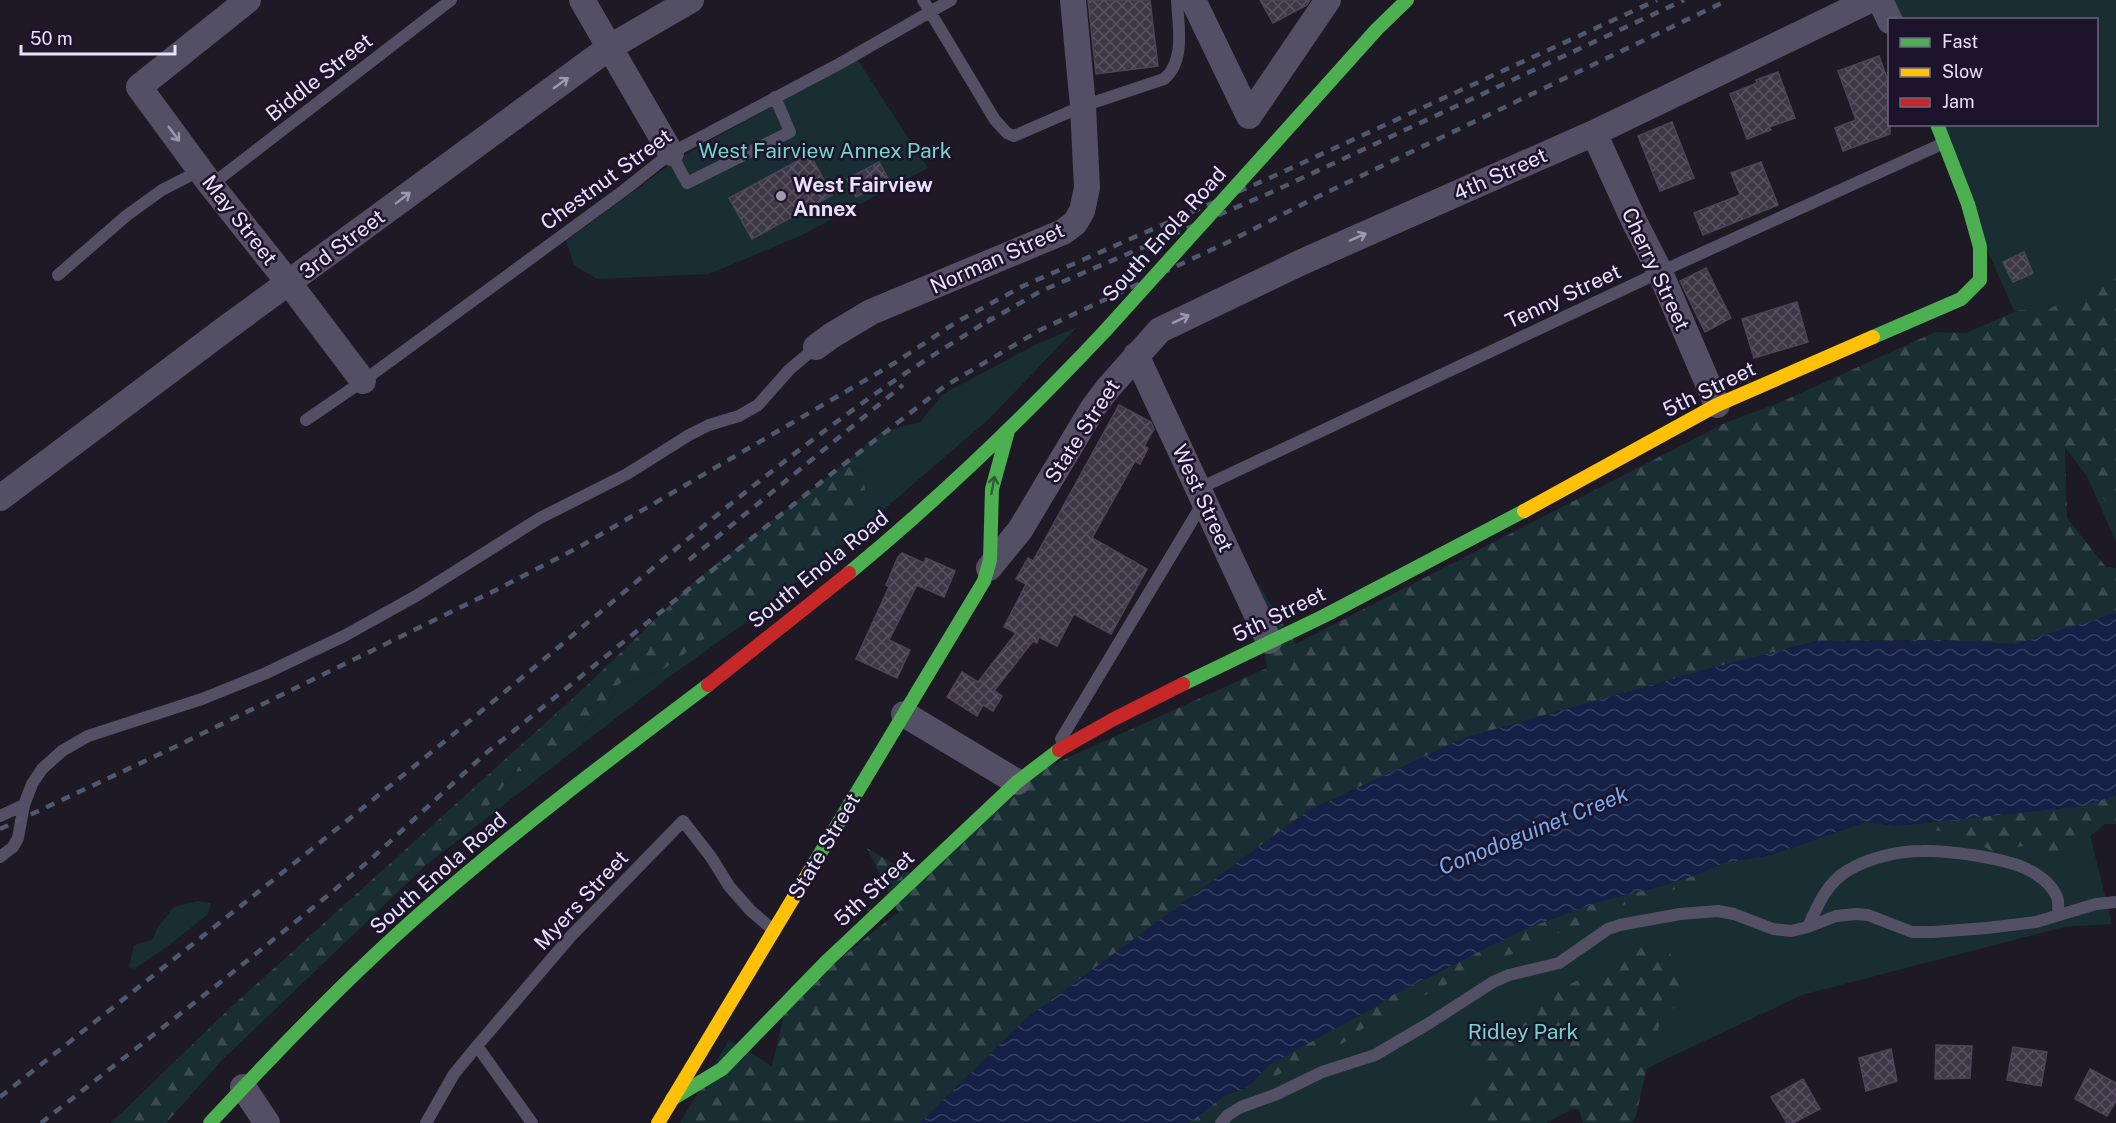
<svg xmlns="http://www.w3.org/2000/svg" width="2116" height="1123" font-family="'Public Sans',sans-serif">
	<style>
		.green { fill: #192e32 }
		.forest { fill: url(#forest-firs) }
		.water { fill: url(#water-waves) }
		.building { fill: url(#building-cross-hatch); stroke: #4b4557; stroke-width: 1.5 }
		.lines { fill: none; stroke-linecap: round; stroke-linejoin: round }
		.lane { stroke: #534f64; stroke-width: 12 }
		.street { stroke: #534f64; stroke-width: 26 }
		.fast { stroke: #4caf50; stroke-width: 14 }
		.slow { stroke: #ffc107; stroke-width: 14 }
		.jam { stroke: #c62828; stroke-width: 14 }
		.rail { stroke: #4e5a6c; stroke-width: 4.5; stroke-dasharray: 9 8; stroke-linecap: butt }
		.fast-bridge { stroke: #4caf50; stroke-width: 14 }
		.oneway { stroke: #9d98b0 }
		.oneway2 { stroke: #315a3b }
		.poi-dot { fill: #a09bb1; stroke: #1b142a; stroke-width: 2 }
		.labels { text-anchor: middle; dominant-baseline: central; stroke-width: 5; stroke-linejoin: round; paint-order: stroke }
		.street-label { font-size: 21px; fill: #e7e1fc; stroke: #1b142a }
		.park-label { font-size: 21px; fill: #73d6c9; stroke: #1b142a }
		.poi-label { font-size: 21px; font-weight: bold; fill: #e7e1fc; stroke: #1b142a; text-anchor: start }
		.water-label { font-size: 22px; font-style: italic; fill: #7aabf1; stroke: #1b142a }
	</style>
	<defs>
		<pattern id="forest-firs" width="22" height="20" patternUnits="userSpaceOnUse" patternTransform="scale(1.5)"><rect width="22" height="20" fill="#192e32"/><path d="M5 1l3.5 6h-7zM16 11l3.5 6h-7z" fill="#3a4c51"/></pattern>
		<pattern id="water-waves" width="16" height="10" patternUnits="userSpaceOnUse" patternTransform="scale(1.5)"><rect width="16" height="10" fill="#142046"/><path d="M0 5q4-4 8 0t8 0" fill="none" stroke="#364062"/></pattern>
		<pattern id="building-cross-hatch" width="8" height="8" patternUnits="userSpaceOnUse" patternTransform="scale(1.5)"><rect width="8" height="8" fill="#3c3846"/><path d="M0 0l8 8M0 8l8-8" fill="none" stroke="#585462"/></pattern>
	</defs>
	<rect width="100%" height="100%" fill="#1d1925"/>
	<path class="green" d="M1877 0H2116V542L1932 125 2096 124V20H1890Z
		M857 59 928 168 800 236 709 274 597 279 574 265 566 241 679 158Z
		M1077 327 990 418 839 548 748 621 673 674 426 865 489 805 514 772 534 769 605 709 619 684 664 669 862 472 844 464 881 432 920 422 943 394 1035 345Z
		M2083 806 2112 924 2064 927 1802 995 1660 1062 1546 1123H1189L1375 1007 1723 863 1771 855 1865 822 1897 826Z
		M197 901 211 903 208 914 172 943 134 969 129 967 134 945 152 940 158 927 174 907Z"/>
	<path class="forest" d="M2116 277V515L2065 447 2067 518 2106 567 2116 568V613L2016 644 1940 640 1817 641 1712 668 1464 738 1306 812 1023 1021 920 1123H680L729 1040 772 1066 787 1001 898 912 867 848 919 879 1045 768 1267 668 1255 579 1296 644 1725 423 1781 402 1935 332 1966 333 2019 310H2047Z
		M844 464 862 472 866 495 841 536 664 669 619 684 605 709 534 769 514 772 489 805 222 1060 166 1123H111L229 1009 584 688 696 580Z
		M2116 795V824H2105L2064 858 2035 844 1992 851 1957 833 1897 826 2082 806Z
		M1723 863 1700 882 1628 903 1580 925 1539 940 1517 952 1480 967 1369 1024 1345 1042 1321 1053 1294 1068 1248 1087 1202 1123H1189L1224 1096 1248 1087 1270 1064 1375 1007 1394 994 1430 977 1480 951 1525 929 1601 901 1669 884 1702 873Z
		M1642 947 1670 953 1681 971V1001L1661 1020 1649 1058 1636 1116 1632 1123H1583L1579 1109H1562L1542 1118 1541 1123H1472L1470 1116 1472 1098 1486 1088 1488 1072 1469 1057 1471 1042 1498 1023 1528 1017 1554 991 1597 972Z"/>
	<path class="water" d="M2116 613V795L2083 806 1897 826 1864 822 1771 855 1723 863 1702 873 1669 884 1601 901 1525 929 1394 994 1375 1007 1270 1064 1248 1087 1224 1096 1189 1123H920L1023 1021 1306 812 1464 738 1712 668 1817 641 1940 640 2016 644Z"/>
	<path class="building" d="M1088 0H1150L1158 66 1096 74Z
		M1260 0H1310L1307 5 1273 23Z
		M1879 56 1890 86V134L1843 151 1835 128 1856 120 1838 71Z
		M1778 72 1795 118 1769 127 1771 130 1747 139 1730 94 1757 83 1756 80Z
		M1672 122 1694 178 1660 191 1638 136Z
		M810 154 832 195 752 239 729 198Z
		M879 162 889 180 856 197 847 179Z
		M1761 162 1778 205 1703 235 1694 213 1740 195 1731 173Z
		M2024 252 2033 273 2013 282 2003 262Z
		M1706 268 1731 318 1705 332 1680 281Z
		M1797 302 1808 342 1754 358 1742 319Z
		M1119 405 1151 422 1154 429 1144 446 1148 448 1140 464 1135 461 1092 538 1147 569 1111 634 1074 614 1057 646 1039 637 1037 643 1033 641 994 691 1002 696 993 711 983 705 977 716 947 697 962 672 978 682 1016 633 1004 627 1026 584 1016 579 1028 558 1033 561Z
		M902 553 924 563 926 558 955 571 944 597 917 585 889 640 910 650 897 678 856 659 889 587 886 585 898 557Z
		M1936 1045 1972 1046 1970 1078 1935 1079Z
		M2013 1047 2047 1052 2041 1086 2007 1080Z
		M1891 1049 1897 1081 1866 1091 1859 1058Z
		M2090 1069 2116 1083V1101L2107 1116 2075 1099Z
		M1803 1079 1820 1109 1793 1123H1787L1771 1097Z"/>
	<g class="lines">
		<path class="lane" d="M923 0 995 120 1007 133 1014 136 1083 106 1164 79C1186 61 1178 25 1177 0
			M671 153 687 183 790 132 775 97
			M211 185 451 0
			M58 275 126 216 162 190 201 170
			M306 420 363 381 623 191 671 153 839 64 951 0
			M1198 489 1660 272 1944 143
			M1061 739 1204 501
			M0 816 24 805
			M0 857 13 847 18 838 24 805 32 784 42 769 62 751 88 736 202 699 264 674 344 636 416 596 540 518 627 474 689 435 709 425 739 416 758 405 789 370 816 347
			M1808 927 1836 916 1856 914 1868 915 1912 932H1933L1987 928 2036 922 2096 904 2116 902
			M477 1046 532 1123
			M426 1123 454 1074 477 1046 571 936 683 821 711 857 729 886 750 910 772 929
			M1221 1123 1228 1115 1241 1107 1277 1094 1322 1072 1375 1055 1431 1022 1493 982 1509 975 1559 963 1608 929 1620 925 1680 914 1718 911 1734 914 1773 929 1791 931 1808 927C1817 906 1827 883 1847 871 1868 858 1898 851 1922 851 1948 850 2004 858 2027 869 2039 875 2052 885 2057 897 2059 902 2058 909 2058 915"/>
		<path class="street" d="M248 0 139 87 211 185 289 283 363 381
			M582 0 671 153
			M1193 0 1249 116
			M1880 0 1890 21
			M1249 116 1328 0
			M1594 133 1635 223 1660 272 1717 405
			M816 347 831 336 871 312 1063 232 1075 223 1082 211 1087 188 1083 106 1073 0
			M1136 355 1269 641
			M0 498 225 329 610 47 691 0
			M989 568 1020 530 1093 408 1108 388 1160 330 1302 262 1594 133 1870 0
			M904 714 1017 782
			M243 1087 267 1123"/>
		<path class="fast" d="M1263 156 1377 29 1407 0
			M1873 337 1961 299 1980 280V247L1968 204 1937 124
			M849 573C940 498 1024 417 1105 331
			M1183 684 1324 616 1524 511
			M809 872 984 581 990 560 992 489 1008 431
			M672 1099 722 1069 828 960 1017 782 1059 750
			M210 1123C278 1050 348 977 423 911 514 831 611 758 708 685"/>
		<path class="slow" d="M1524 511 1717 405 1873 337
			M658 1123 809 872"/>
		<path class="jam" d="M708 685 849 573
			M1059 750 1112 720 1183 684"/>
		<path class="rail" d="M987 322 1041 291 1272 192 1684 0
			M689 560 903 385
			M0 829 179 745 498 589 581 546 893 364 955 323 1023 286 1274 176 1657 0
			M0 1097C174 959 348 822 519 680 636 583 751 482 875 394 913 367 953 343 992 318
			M41 1123 217 985 320 902 371 859 485 754 830 475 945 386 1040 330 1226 243 1313 199 1728 0"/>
		<path class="fast-bridge" d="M1105 331 1263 156"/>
	</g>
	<defs><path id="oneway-shaft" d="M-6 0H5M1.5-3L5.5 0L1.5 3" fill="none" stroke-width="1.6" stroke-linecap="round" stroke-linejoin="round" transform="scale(1.5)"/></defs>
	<g class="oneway">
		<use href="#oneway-shaft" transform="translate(561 83) rotate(-36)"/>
		<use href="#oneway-shaft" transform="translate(174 134) rotate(53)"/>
		<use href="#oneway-shaft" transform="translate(403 198) rotate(-37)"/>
		<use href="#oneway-shaft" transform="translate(1358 237) rotate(-24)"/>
		<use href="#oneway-shaft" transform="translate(1181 319) rotate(-25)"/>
	</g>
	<use class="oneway2" href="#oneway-shaft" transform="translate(993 485) rotate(-80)"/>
	<circle class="poi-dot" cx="781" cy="196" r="6"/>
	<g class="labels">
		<g class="street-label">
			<text transform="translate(319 77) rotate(-38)">Biddle Street</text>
			<text transform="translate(1500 174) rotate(-24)">4th Street</text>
			<text transform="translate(606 179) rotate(-36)">Chestnut Street</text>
			<text transform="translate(240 220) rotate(52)">May Street</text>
			<text transform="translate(1164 234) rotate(-48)">South Enola Road</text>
			<text transform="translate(342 244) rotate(-37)">3rd Street</text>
			<text transform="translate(997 258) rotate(-24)">Norman Street</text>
			<text transform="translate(1656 269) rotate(65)">Cherry Street</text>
			<text transform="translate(1563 296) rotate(-25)">Tenny Street</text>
			<text transform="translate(1709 389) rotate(-26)">5th Street</text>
			<text transform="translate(1082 431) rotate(-57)">State Street</text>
			<text transform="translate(1203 498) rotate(65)">West Street</text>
			<text transform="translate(818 569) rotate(-39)">South Enola Road</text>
			<text transform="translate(1279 614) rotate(-26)">5th Street</text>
			<text transform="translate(824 846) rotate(-59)">State Street</text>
			<text transform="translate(438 873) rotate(-41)">South Enola Road</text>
			<text transform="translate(874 888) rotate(-43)">5th Street</text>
			<text transform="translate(581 900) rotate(-47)">Myers Street</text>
		</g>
		<g class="park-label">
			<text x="825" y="150">West Fairview Annex Park</text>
			<text x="1523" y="1031">Ridley Park</text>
		</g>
		<g class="poi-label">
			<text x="793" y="184">West Fairview<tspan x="793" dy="24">Annex</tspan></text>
		</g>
		<g class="water-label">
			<text transform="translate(1533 830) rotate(-22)">Conodoguinet Creek</text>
		</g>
	</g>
	<rect x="1888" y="18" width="210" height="108" fill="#1b142a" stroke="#6d667e" stroke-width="1.5"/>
	<rect x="1900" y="38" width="30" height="9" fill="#4caf50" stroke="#6d667e" stroke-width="1.5"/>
	<text x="1942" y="48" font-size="18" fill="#e7e1fc">Fast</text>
	<rect x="1900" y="68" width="30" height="9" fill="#ffc107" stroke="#6d667e" stroke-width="1.5"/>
	<text x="1942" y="78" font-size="18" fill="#e7e1fc">Slow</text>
	<rect x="1900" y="98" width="30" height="9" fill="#c62828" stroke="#6d667e" stroke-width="1.5"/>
	<text x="1942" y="108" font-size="18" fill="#e7e1fc">Jam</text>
	<path d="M21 45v9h154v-9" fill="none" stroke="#e7e1fc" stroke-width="3"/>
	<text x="30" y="45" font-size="18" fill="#e7e1fc" stroke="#1b142a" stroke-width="4.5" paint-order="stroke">50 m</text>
</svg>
